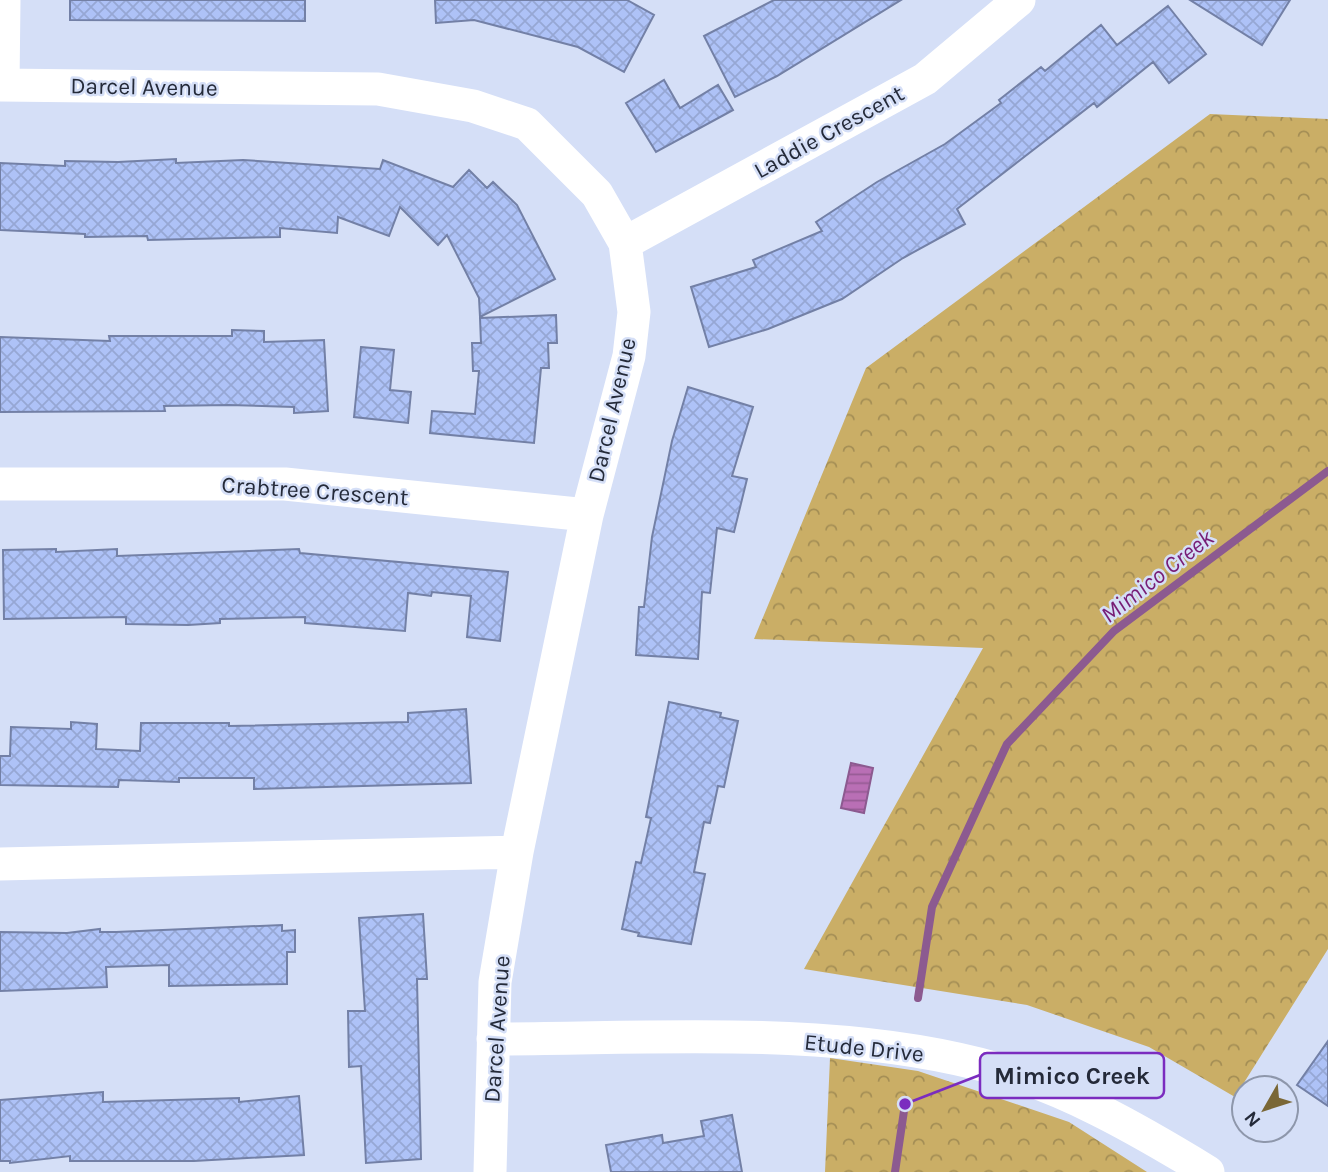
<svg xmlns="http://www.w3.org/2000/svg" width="1328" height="1172" font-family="Karla,sans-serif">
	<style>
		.park { fill: url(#park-crowns) }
		.water { fill: url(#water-rules); stroke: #8c5a90; stroke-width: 2 }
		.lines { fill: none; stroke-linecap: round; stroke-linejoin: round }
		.stream { stroke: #8c5a90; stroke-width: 8 }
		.building { fill: url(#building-cross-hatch); stroke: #7380a6; stroke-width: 2 }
		.minor { stroke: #fff; stroke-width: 33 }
		.labels { text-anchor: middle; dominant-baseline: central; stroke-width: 5; stroke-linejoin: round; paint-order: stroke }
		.street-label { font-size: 23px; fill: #242a39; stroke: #d5dff7 }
		.water-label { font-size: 24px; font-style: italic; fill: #771d75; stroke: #d5dff7 }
		.leader { fill: none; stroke: #7b2cbf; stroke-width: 2.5 }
		.callout-dot { fill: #7b2cbf; stroke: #d5dff7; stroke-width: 2.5 }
		.callout { fill: #d5dff7; stroke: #7b2cbf; stroke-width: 2.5 }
		.callout-label { font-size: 24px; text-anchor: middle; font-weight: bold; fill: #242a39 }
	</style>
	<defs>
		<pattern id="park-crowns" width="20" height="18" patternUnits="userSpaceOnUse" patternTransform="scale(1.75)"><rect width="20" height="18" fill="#caae66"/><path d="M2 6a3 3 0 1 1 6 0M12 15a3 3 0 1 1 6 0" fill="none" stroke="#a48e55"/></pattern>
		<pattern id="water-rules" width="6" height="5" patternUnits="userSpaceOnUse" patternTransform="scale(1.75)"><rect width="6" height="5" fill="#b96fb5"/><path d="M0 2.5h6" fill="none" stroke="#965b94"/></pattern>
		<pattern id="building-cross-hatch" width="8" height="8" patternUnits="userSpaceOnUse" patternTransform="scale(1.75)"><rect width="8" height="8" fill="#aec2f7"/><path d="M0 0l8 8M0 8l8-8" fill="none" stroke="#96a7d4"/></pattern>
	</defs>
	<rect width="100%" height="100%" fill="#d5dff7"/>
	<path class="park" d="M1210 114 1328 119V949L1235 1097 1149 1047 1027 1005 804 969 983 648 754 639 866 368Z
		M830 1058 918 1071 1069 1122 1147 1172H825Z"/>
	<path class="water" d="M851 763 873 768 864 813 841 808Z"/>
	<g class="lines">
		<path class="stream" d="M918 998 932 907 1007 744 1114 631 1328 471
			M895 1172 905 1104"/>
	</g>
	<path class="building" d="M70 0H305V21L70 20Z
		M435 0H627L654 15 624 72 578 47 474 20 436 23Z
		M774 0H901L777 76 735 97 704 36Z
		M1190 0H1290L1262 45Z
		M1168 6 1206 54 1169 83 1153 62 1097 107 1094 103 957 209 965 224 903 258 842 299 768 329 709 347 691 287 756 267 753 260 822 231 816 222 877 182 945 144 1001 103 999 100 1041 67 1045 71 1101 25 1117 45Z
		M664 80 680 108 718 85 733 110 656 152 626 103Z
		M176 159V163L243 160 380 169 383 160 453 187 469 170 487 188 493 182 517 205 555 279 480 317 479 298 447 235 438 245 400 207 389 236 338 217 337 233 280 228V237L148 240 147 236 85 237V234L0 230V163L65 166V161L118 162Z
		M556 315 557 343H548L549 368H541L534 443 430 433 432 411 475 414 479 371H473L472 343H481L480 318Z
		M232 330 264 331V342L324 340 328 411 294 413V407L229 405 164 406 165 411 0 412V337L110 341 109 336H232Z
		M361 347 394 350 390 390 411 392 408 423 354 417Z
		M688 387 753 407 732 476 747 479 734 532 717 528 710 593 702 592 698 659 636 655 639 607H644L652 537 672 441Z
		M56 549V552L117 549V556L299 549 300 553 508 572 500 641 467 637 471 596 432 592 431 596 408 593 405 631 305 623V617L220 619V623L188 625 126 624V617L4 619 3 550Z
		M669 702 721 713 720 717 738 721 724 787 718 786 710 823 704 822 694 872 705 874 691 944 638 936 639 933 622 929 636 862 641 863 651 818 646 817Z
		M466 709 471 783 254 789V778H179V782L119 780 118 787 0 785V756H10L11 727 71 729V722L97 724 96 749 140 751 141 723H229V726L408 722V713Z
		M423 914 427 979H417L421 1159 366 1163 361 1066 349 1067 348 1011H365L359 918Z
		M282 925V931L295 930V952H287V984L169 986V965L106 967 107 987 0 991V932L67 933 100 929V932H116Z
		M1328 1041V1106L1297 1085Z
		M103 1092V1102L239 1098V1102L299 1096 304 1155 194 1161H70V1156L10 1163V1161H0V1100Z
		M732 1115 742 1172H611L606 1145 662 1135 663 1143 704 1136 701 1121Z"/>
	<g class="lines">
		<path class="minor" d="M0 85 378 89 473 106 527 124 597 194 625 243 634 312 629 356 587 515 517 852 495 982 490 1172
			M3 85 4 0
			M625 243 925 79 1019 0
			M0 484H285L587 515
			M0 864 517 852
			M493 1039C650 1039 826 1025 979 1064 1061 1085 1136 1128 1208 1172"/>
	</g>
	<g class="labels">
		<g class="street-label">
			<text transform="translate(144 87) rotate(1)">Darcel Avenue</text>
			<text transform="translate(829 132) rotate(-29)">Laddie Crescent</text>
			<text transform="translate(612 410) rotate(-77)">Darcel Avenue</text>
			<text transform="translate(315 491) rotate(4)">Crabtree Crescent</text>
			<text transform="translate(497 1029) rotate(-86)">Darcel Avenue</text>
			<text transform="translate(864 1048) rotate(6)">Etude Drive</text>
		</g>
		<g class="water-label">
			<text transform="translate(1157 576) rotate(-38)">Mimico Creek</text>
		</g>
	</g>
	<path class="leader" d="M905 1104L980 1075"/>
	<circle class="callout-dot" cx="905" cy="1104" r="7"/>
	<rect class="callout" x="980" y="1053" width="184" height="45" rx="7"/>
	<g class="callout-label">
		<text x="1072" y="1084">Mimico Creek</text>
	</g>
	<g transform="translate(1265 1109) rotate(231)"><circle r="33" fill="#d5dff7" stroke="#8e97ab" stroke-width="2"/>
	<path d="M0-5L12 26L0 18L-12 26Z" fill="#7a6736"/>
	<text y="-10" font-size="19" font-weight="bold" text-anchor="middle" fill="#242a39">N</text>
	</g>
</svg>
